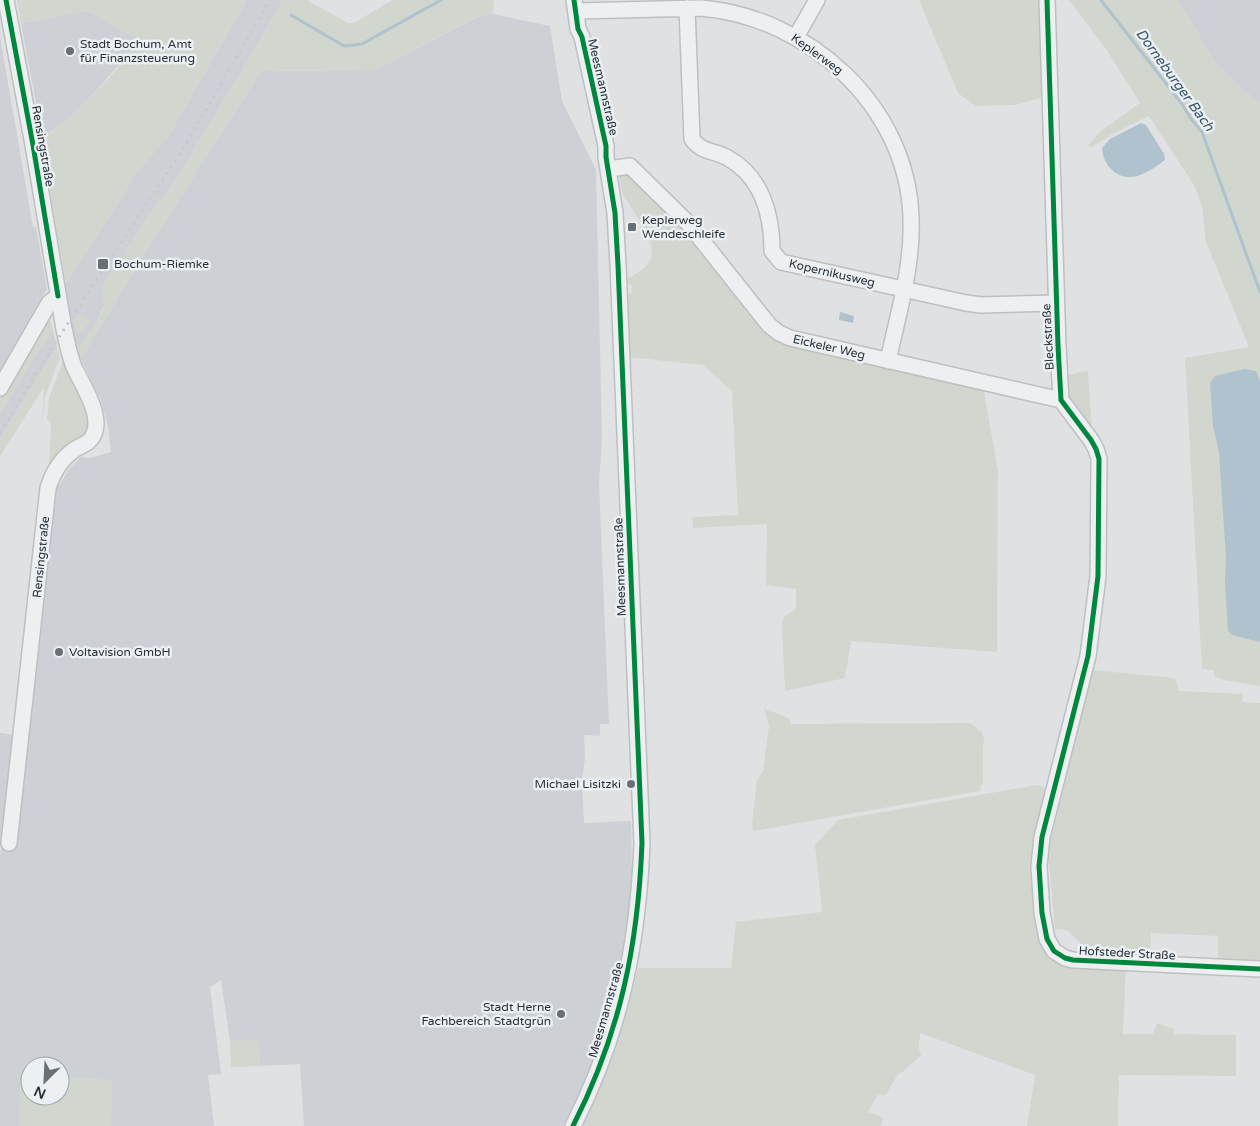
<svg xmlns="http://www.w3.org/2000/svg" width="1260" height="1126" font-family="'Varela Round',sans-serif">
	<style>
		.built { fill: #cdd1d6; fill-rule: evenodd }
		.green { fill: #d1d7cf }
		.water { fill: #afc2cd }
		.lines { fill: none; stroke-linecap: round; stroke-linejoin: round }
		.stream { stroke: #afc2cd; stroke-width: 3 }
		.minor-casing { stroke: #bdbfc1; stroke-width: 18 }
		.minor { stroke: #eeeff0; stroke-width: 15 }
		.rail { stroke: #c7c9cb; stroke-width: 3; stroke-dasharray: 2.5 5; stroke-linecap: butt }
		.cycleway-casing { stroke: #ecf0f3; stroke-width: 8 }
		.cycleway { stroke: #00873e; stroke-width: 5 }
		.poi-dot { fill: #686f75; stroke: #ecf0f3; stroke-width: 2 }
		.labels { text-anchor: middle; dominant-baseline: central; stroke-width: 5; stroke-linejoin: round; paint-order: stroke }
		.poi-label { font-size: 12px; fill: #28313a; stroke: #ecf0f3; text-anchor: start }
		.street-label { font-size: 12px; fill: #28313a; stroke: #ecf0f3 }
		.water-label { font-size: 14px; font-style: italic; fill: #35566b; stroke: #ecf0f3 }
	</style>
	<rect width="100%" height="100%" fill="#dfe1e3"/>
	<path class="built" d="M247 0H283L253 52 180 173 123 258 98 320 80 347 73 349 62 292 66 284 140 168 167 138Z
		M1178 0H1260V103L1238 86 1215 63Z
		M88 11 137 39 129 53 96 91 71 117 45 136 43 140 21 23Z
		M493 14 550 26 562 101 596 170 602 438 599 482 609 724H600V736L584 735 585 758 582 780 584 823 631 821 632 873 626 936 618 981 605 1026 588 1075 563 1126H304L300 1064 260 1066 258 1040 230 1041 221 980 210 987 221 1074 208 1075 214 1126H0V857L2 842H0V733L29 737 55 486H59L68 470 81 457 91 458 111 452 108 426 104 411 100 399 81 359 143 256 261 71 371 70 379 68 477 17ZM30 1066H60V1096H30Z
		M0 37 33 227H36L47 289 43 296 49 315 0 398Z
		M53 331 57 347 0 439V414L36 354Z"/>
	<path class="green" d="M17 0H247L167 138 140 168 66 284 41 143C49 131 62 125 72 115 96 93 122 67 137 39L88 11 21 23Z
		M283 0H307L348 23H354L393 0H494L493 14 476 17 379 68 371 70 261 71 143 256 81 359 78 355V348L98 320 104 308 102 285 121 257 123 258 127 252 125 251 157 202 165 196 180 173 253 52Z
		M919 0H1043L1044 97 1014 105 976 106 958 93Z
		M1069 0H1178L1215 63 1238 86 1260 103V686L1223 680 1214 676V670L1202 669 1185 358 1249 347 1206 242 1202 206 1194 185 1149 116 1111 135 1092 147 1087 146 1102 130 1140 103 1106 49Z
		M628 173 679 219 769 329 983 386 998 471 997 652 851 641 845 678 785 691 782 624 784 617 796 609V589L766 585 767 524 693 528 692 517 738 515 732 391 703 365 629 357 628 294H631L632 285 627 284V279C633 275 640 272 644 268 667 249 632 213 623 194 621 189 620 181 619 175Z
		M78 314 90 321 81 333 77 332 74 320Z
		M49 315 53 331 36 354 0 414V398Z
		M57 347 60 357 45 397 42 427 44 387 0 456V439Z
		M64 358C72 373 96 415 87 431 81 443 61 457 51 467L49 466 51 424 47 419 49 398Z
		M1086 371 1088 372 1092 431 1068 398 1065 376Z
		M1092 670 1175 678 1179 691 1243 694 1242 702 1260 703V962L1218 959V936L1151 933 1150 951 1086 949 1067 930 1055 929 1049 863 1050 843Z
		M764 708 790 719 791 724 970 723 976 727 977 730 982 732 984 739 983 750V782L979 791 753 831 752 824 757 780 763 771 769 726Z
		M1036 785 1043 787 1048 791 1040 835 1045 947 1126 965 1123 1034H1153L1157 1023 1174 1029 1173 1034 1236 1035V1076L1119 1075 1118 1126H1027L1035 1075 920 1033 919 1049 921 1055 904 1071 898 1074 886 1095H878L868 1112C874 1114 878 1114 883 1119L880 1126H583C606 1075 626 1023 638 968H731L736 922 822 912 815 845 838 820Z
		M259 1040 260 1066 231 1067 230 1041Z
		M20 1074 30 1075V1096H60V1077L112 1080 111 1126H19Z"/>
	<path class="water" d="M1141 123 1146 125 1164 154 1165 160C1157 166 1147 173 1137 176 1118 181 1103 166 1102 148L1110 139Z
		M840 312 854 316 853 323 839 320Z
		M1245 369 1256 371 1260 381V642L1232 635 1228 631 1225 583 1226 558 1219 452 1213 426 1210 383 1215 376Z"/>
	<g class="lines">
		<path class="stream" d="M1101 0 1182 104 1191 119 1202 132 1260 292
			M291 15 344 46 362 44 441 0"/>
		<g class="minor-casing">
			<path id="minor" d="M6 0 33 145 64 329C67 342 69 355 74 367 83 386 109 424 88 442 84 445 78 447 74 450 61 459 53 472 48 488L9 843
				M1047 0 1058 346 1061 400 1091 440 1096 449 1099 459 1098 576 1088 656 1042 837 1039 866 1042 913 1047 939 1054 951 1065 958 1073 960 1260 969
				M687 8 692 139C702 153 714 150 728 158 762 177 772 215 772 251L781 262 966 303 981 305 1056 303
				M576 11 701 8C809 17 908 107 911 218 913 266 898 314 888 361
				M796 37 817 0
				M609 169 630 166 688 223 769 325 779 333 790 338 1061 400
				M0 388 49 303 58 296
				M573 1126C620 1033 638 947 642 843L618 265 615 213 606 157V146L582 37 578 29 574 0"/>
		</g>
		<use href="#minor" class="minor"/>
		<path class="rail" d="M0 433 57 340 184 147 270 0"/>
		<g class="cycleway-casing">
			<path id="cycleway" d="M6 0 33 145 58 296
				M1047 0 1058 346 1061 400 1091 440 1096 449 1099 459 1098 576 1088 656 1042 837 1039 866 1042 913 1047 939 1054 951 1065 958 1073 960 1260 969
				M573 1126C620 1033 638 947 642 843L618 265 615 213 606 157V146L582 37 578 29 574 0"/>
		</g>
		<use href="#cycleway" class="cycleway"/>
	</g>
	<g class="poi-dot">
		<circle cx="70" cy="51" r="5"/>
		<rect x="627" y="222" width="10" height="10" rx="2.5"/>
		<rect x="97" y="258" width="12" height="12" rx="2.5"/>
		<circle cx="59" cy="652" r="5"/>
		<circle cx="631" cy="784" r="5"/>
		<circle cx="561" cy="1014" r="5"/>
	</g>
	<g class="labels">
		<g class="poi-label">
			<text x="80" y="44">Stadt Bochum, Amt<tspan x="80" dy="14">für Finanzsteuerung</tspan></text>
			<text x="642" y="220">Keplerweg<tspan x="642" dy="14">Wendeschleife</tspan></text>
			<text x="114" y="264">Bochum-Riemke</text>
			<text x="69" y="652">Voltavision GmbH</text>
			<text x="621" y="784" text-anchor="end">Michael Lisitzki</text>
			<text x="551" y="1007" text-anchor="end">Stadt Herne<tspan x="551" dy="14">Fachbereich Stadtgrün</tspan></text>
		</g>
		<g class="street-label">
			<text transform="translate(817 54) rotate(36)">Keplerweg</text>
			<text transform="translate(603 87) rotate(77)">Meesmannstraße</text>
			<text transform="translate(43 146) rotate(80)">Rensingstraße</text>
			<text transform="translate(832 273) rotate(13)">Kopernikusweg</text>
			<text transform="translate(1048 337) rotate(-93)">Bleckstraße</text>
			<text transform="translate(829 347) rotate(13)">Eickeler Weg</text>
			<text transform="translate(41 557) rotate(-84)">Rensingstraße</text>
			<text transform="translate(620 567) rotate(-92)">Meesmannstraße</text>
			<text transform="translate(1127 953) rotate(3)">Hofsteder Straße</text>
			<text transform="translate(606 1010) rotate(-74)">Meesmannstraße</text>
		</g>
		<g class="water-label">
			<text transform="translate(1175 80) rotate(54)">Dorneburger Bach</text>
		</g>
	</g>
	<g transform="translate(45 1081) rotate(204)"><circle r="24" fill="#ecf0f3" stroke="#9ea4a9"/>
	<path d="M0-4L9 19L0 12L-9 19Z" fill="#686f75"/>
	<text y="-8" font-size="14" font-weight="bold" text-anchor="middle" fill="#28313a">N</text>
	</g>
</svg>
